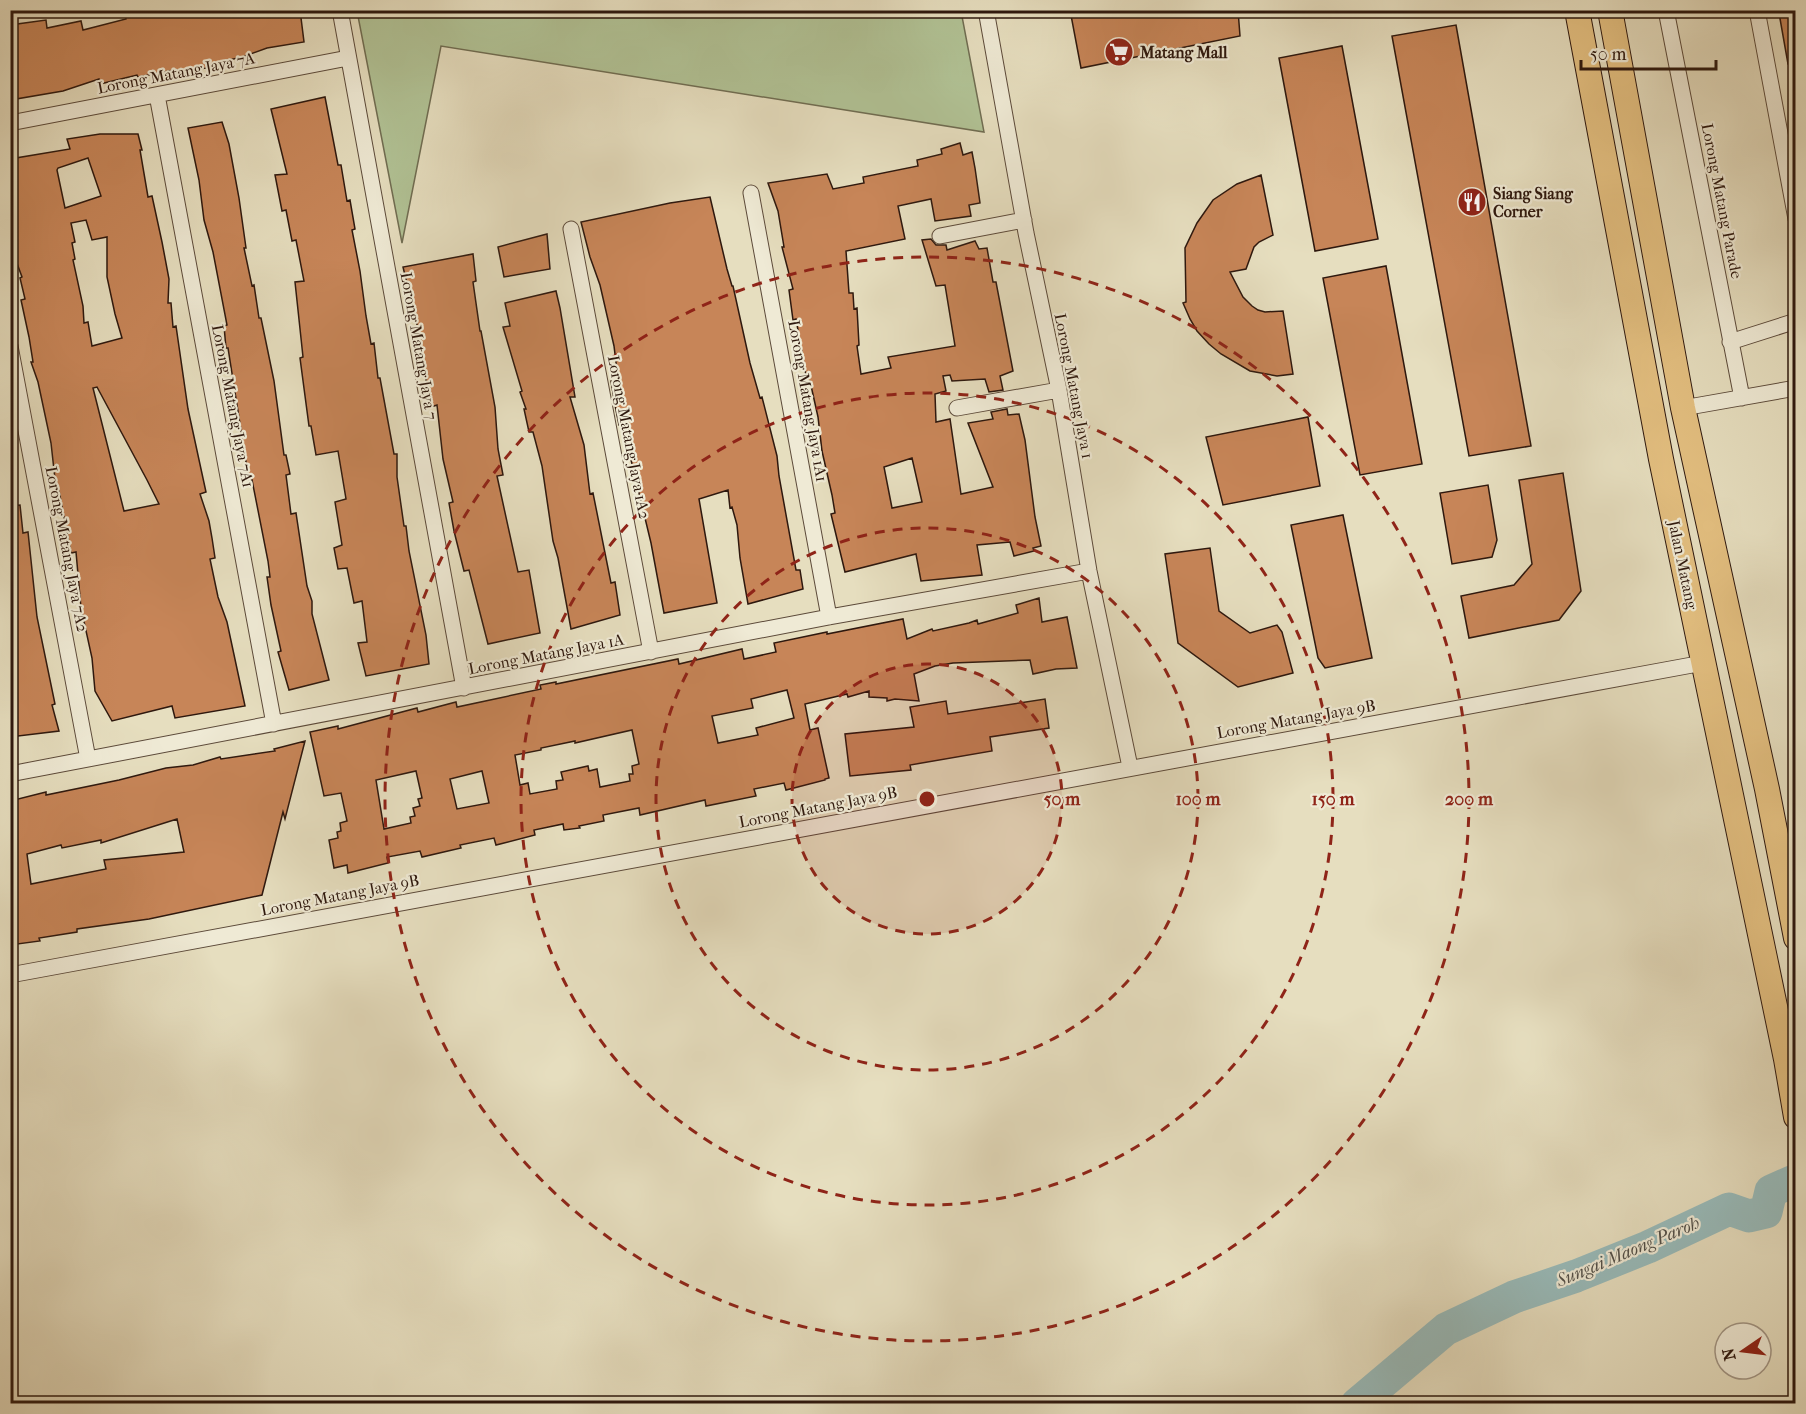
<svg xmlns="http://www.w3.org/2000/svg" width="1806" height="1414" font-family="'IM FELL French Canon',serif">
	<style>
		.green { fill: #b1c295; stroke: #706d52; stroke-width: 1.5 }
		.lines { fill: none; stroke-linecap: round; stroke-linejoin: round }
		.river { stroke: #99bbba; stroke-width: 33 }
		.building { fill: #c78558; stroke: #2e180e; stroke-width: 1.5; fill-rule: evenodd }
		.minor-casing { stroke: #5c4a3a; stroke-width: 17 }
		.primary-casing { stroke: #2e180e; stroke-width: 26 }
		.minor { stroke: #efead5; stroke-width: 15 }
		.primary { stroke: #e3bf80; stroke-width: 24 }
		.ring { fill: none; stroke: #8f2418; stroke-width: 3; stroke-dasharray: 10 8 }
		.labels { text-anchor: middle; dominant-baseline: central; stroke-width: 4.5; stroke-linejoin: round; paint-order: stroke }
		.poi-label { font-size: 16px; font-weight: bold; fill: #2e180e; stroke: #efead5; text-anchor: start }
		.street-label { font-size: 16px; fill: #2e180e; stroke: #efead5 }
		.water-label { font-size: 18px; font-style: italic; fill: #53514a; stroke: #efead5 }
		.centre { fill: #8f2418; stroke: #efead5; stroke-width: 3 }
		.ring-label { font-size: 18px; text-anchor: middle; font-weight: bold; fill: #8f2418; stroke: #efead5; stroke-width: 4.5; stroke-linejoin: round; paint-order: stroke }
	</style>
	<rect width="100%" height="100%" fill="#e6debf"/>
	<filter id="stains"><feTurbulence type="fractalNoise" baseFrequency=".00333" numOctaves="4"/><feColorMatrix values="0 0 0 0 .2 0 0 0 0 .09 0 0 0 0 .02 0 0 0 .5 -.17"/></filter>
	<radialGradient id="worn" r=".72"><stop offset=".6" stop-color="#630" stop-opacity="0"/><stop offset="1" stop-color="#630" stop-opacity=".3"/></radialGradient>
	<path class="green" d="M357 11H961L984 132 441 46 402 243Z"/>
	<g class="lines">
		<path class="river" d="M1357 1404 1446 1329 1514 1297 1576 1276 1648 1247 1729 1209 1749 1216 1766 1212 1771 1191 1796 1180"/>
	</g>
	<path class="building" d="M125 10H300L304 42 267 48 242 57 207 65 208 68 174 70 138 77 137 75 100 84 99 79 63 91 10 100V25L46 20 47 28 81 21 83 30 126 19Z
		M1070 10H1238L1240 36 1081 68Z
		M1796 10V64H1788L1779 13Z
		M1456 25 1531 446 1469 456 1392 36Z
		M1342 46 1378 239 1315 251 1279 58Z
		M325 97 338 165H341L347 201 350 200 355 229 352 230 360 271 366 316 371 344 374 343 378 378H380L394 454H397V477L404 526H406L409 551 426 635 429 664 366 676 358 643 367 642 362 601 354 603 347 568 338 569 334 548 342 545 335 502 346 499 338 451 316 455 311 426H309L300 358 303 357 295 282 304 281 296 240 292 241 286 210 282 211 275 175 287 174 271 109Z
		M222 122 229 144 239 198 246 248H244L252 286 254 285 259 318H261L274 381 284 455H286L290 474 286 475 291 514 296 513 307 586 312 601V614L329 680 289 690 278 652 281 651 271 605 267 577H270L268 561 252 480 249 481 228 348H226L224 326 227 325 213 252 204 220 199 180 188 128Z
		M100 134H138L142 150H140L148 197 152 196 162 242 169 279 168 303H171L173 327 176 326 188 409 206 492 200 494 209 521 212 538 215 558 210 559 218 597 227 622 245 706 175 718 172 706 112 721 95 691 92 658 81 608 76 552 71 553 59 491 55 479 51 443 38 382 31 362H33L29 337 21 300 25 299 20 278 22 277 15 258H17L10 226V159L70 149 67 139ZM88 158 101 196 65 208 57 170 58 168ZM86 220 92 240 107 237V277L115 314 122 338 92 346 88 322 84 323 83 306 73 260 75 259 72 243 75 242 71 223ZM97 387 147 480 159 504 124 511 93 388Z
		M960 143 963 155 972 152 975 168 980 203 969 205 971 216 935 221 931 199 898 206 905 239 846 251 849 293H853L854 309 857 308 859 345 857 346 861 374 891 368 888 357 955 346 945 285 936 286 922 240 931 239 936 245H946L947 250 975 241 979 249 987 248 993 282H996L1013 371 1000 376 1003 390 989 392 985 379 952 381 950 375 943 376 946 391 935 394 936 422 950 419 961 494 993 487 968 423 993 419 991 412 1007 409 1008 415 1019 414 1025 440 1035 517 1041 546 1033 548 1034 551 1014 556 1010 542 977 545 982 575 921 581 916 554 845 572 831 514 835 513 832 495 822 451 818 417 810 381H807L796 319 793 320 789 290 793 289 782 247H784L778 211 768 183 827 174 833 189 864 183 863 177 918 166 917 160 942 154 941 149ZM912 458 922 502 892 508 884 467Z
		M1261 175 1273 235 1259 242 1254 247 1246 269 1230 272 1243 297 1252 306 1258 310 1265 312 1283 311 1293 374 1277 376 1250 371 1221 354 1209 344 1197 331 1190 319 1183 303 1186 302 1185 248 1197 223 1213 200 1237 184Z
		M710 197 727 269 732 286H733L750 363 760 398 762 397 777 456 779 476 796 570H800L803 589 748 604 740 558 737 525 732 507 730 508 728 490 699 499 717 603 664 613 651 543 626 439 621 424 619 425 615 405 611 381 618 379 614 346 600 285 590 257 581 222 670 203Z
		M547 234 550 269 504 277 498 247Z
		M473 254 476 281 473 282 480 331H481L495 407 498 449 503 475 497 476 518 572 529 570 540 633 488 644 469 570 464 571 454 531 449 503 453 502 443 459 437 405 431 407 419 342 421 341 403 267Z
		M1386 266 1422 464 1360 475 1323 278Z
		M556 291 560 308 575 397H570L584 445 590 494 593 493 611 583 615 582 620 615 571 629 558 558 553 541 542 466 533 432H529L524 409H526L520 392 522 391 503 327 510 326 505 303Z
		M1308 417 1320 486 1223 505 1206 437Z
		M1563 473 1581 591 1559 620 1469 638 1461 596 1514 585 1532 564 1519 480Z
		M1488 485 1497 540 1492 557 1452 564 1440 493Z
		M20 505 23 533 28 532 37 617 55 704 52 705 59 731 10 737V506Z
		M1343 515 1372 658 1325 668 1318 658 1291 525Z
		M1210 548 1219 611 1250 633 1277 625 1282 632 1293 673 1238 687 1178 643 1165 554Z
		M1039 598 1042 622 1067 617 1077 668 1056 669 1033 674 1030 660 953 663 935 666 914 674 919 701 895 699 887 701V698L869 697V691L848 697 847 694 805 704 810 730 818 728 829 778 825 779V780L786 790 784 783 754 789 756 796 706 806 705 800 640 815 639 808 603 815 604 821 579 826 580 828 564 830 563 824 534 830 535 835 496 845 494 838 460 845 461 848 422 857 420 851 387 857 388 863 348 873 347 865 334 868 329 840 338 838 337 832 341 831 340 823 347 821 341 793 324 796 310 732 338 726V729L417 708 418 712 456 702 457 707 541 689 540 685 556 682V684L678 659 679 664 742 649 744 659 776 652 774 643 827 632V634L903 619 907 639 932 629 933 631 969 623 977 620 978 624 1018 613 1016 605ZM787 690 794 718 756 728 758 735 718 743 712 716 753 708 751 699ZM632 730 639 764 632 766 633 774H629L630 781 600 787 597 769 589 771 588 766 561 772 563 780 556 781 557 789 530 794 528 783 520 785 515 755 541 750V748L575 741V743ZM416 771 422 798 418 799 420 806 413 808 415 816 410 817 411 823 384 829 376 780ZM482 771 489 803 457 809 450 779Z
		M1045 699 1049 728 990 737 992 751 910 765 911 770 850 776 845 734 914 727 910 707 946 701 948 714Z
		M305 741 285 819 283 812 262 895 149 919 77 929V932L39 938 40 941 10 945V801L46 792V795L119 780 166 768 193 765 220 757 221 759 275 751 274 749ZM177 819 184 852 104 860 106 869 31 884 27 854 61 845 62 848 101 840V843Z"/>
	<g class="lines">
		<g class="minor-casing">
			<path id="minor" d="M340 10 464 688
				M986 10 1026 233 1059 390 1089 571 1130 767
				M1666 10 1742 398
				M1757 10 1796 219
				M157 95 274 724
				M10 123 348 58
				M751 193 829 617
				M571 229 651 652
				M940 236 1024 220
				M1730 342 1796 321
				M10 346 88 759
				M957 408 1059 390
				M1683 408 1796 388
				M10 774 829 617 1089 571
				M10 975 1703 663"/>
		</g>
		<g class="primary-casing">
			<path id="primary" d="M1577 10 1661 459 1786 1059 1796 1117
				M1610 10 1683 408 1767 789 1796 938"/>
		</g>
		<use href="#minor" class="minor"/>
		<use href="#primary" class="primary"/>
	</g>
	<circle cx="927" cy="799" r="135" fill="#8f2418" fill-opacity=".12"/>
	<g class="ring">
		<circle cx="927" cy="799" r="135"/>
		<circle cx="927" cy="799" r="271"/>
		<circle cx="927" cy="799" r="406"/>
		<circle cx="927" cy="799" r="542"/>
	</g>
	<defs>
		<g id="supermarket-disc" transform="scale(1.5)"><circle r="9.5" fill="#8f2418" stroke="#efead5"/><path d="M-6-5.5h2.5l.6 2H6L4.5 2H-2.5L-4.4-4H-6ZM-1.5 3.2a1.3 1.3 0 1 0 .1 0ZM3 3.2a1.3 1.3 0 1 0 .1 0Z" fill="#fff"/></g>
		<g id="restaurant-disc" transform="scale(1.5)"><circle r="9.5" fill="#8f2418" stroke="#efead5"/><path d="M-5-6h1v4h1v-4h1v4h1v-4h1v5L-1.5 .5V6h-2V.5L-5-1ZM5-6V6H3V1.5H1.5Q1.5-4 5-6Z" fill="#fff"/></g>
	</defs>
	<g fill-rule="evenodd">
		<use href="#supermarket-disc" x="1119" y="52"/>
		<use href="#restaurant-disc" x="1472" y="202"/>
	</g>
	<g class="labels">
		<g class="poi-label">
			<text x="1140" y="52">Matang Mall</text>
			<text x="1493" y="193">Siang Siang<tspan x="1493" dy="18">Corner</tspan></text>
		</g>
		<g class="street-label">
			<text transform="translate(176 73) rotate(-11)">Lorong Matang Jaya 7A</text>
			<text transform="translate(1722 201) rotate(79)">Lorong Matang Parade</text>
			<text transform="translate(419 346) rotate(80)">Lorong Matang Jaya 7</text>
			<text transform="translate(1074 386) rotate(79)">Lorong Matang Jaya 1</text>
			<text transform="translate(808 401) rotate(80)">Lorong Matang Jaya 1A1</text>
			<text transform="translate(233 406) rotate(79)">Lorong Matang Jaya 7A1</text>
			<text transform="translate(629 437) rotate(79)">Lorong Matang Jaya 1A2</text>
			<text transform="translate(67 549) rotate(79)">Lorong Matang Jaya 7A2</text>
			<text transform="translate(1683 565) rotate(78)">Jalan Matang</text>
			<text transform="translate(546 654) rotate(-11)">Lorong Matang Jaya 1A</text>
			<text transform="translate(1296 719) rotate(-10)">Lorong Matang Jaya 9B</text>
			<text transform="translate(818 807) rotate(-11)">Lorong Matang Jaya 9B</text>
			<text transform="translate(340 895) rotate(-11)">Lorong Matang Jaya 9B</text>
		</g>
		<g class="water-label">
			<text transform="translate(1628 1252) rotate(-23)">Sungai Maong Paroh</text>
		</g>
	</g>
	<circle cx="927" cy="799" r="9" class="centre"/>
	<g class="ring-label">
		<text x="1062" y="805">50 m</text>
		<text x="1198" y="805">100 m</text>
		<text x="1333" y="805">150 m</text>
		<text x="1469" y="805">200 m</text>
	</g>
	<rect width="1806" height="1414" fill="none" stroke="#e6debf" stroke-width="36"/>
	<rect x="12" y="12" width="1782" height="1390" fill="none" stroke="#2e180e" stroke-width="3"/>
	<rect x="18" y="18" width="1770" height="1378" fill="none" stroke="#2e180e" stroke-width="1.5"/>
	<g transform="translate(1743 1351) rotate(256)"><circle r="28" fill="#efead5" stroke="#a29685" stroke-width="1.5"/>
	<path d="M0-4.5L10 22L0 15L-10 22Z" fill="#8f2418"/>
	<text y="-9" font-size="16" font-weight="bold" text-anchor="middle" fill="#2e180e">N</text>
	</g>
	<path d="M1581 60v9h135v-9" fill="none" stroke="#2e180e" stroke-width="3"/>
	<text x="1590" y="60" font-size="18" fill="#2e180e" stroke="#efead5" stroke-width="4.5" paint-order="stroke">50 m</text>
	<rect width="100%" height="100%" filter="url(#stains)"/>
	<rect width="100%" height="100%" fill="url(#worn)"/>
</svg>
